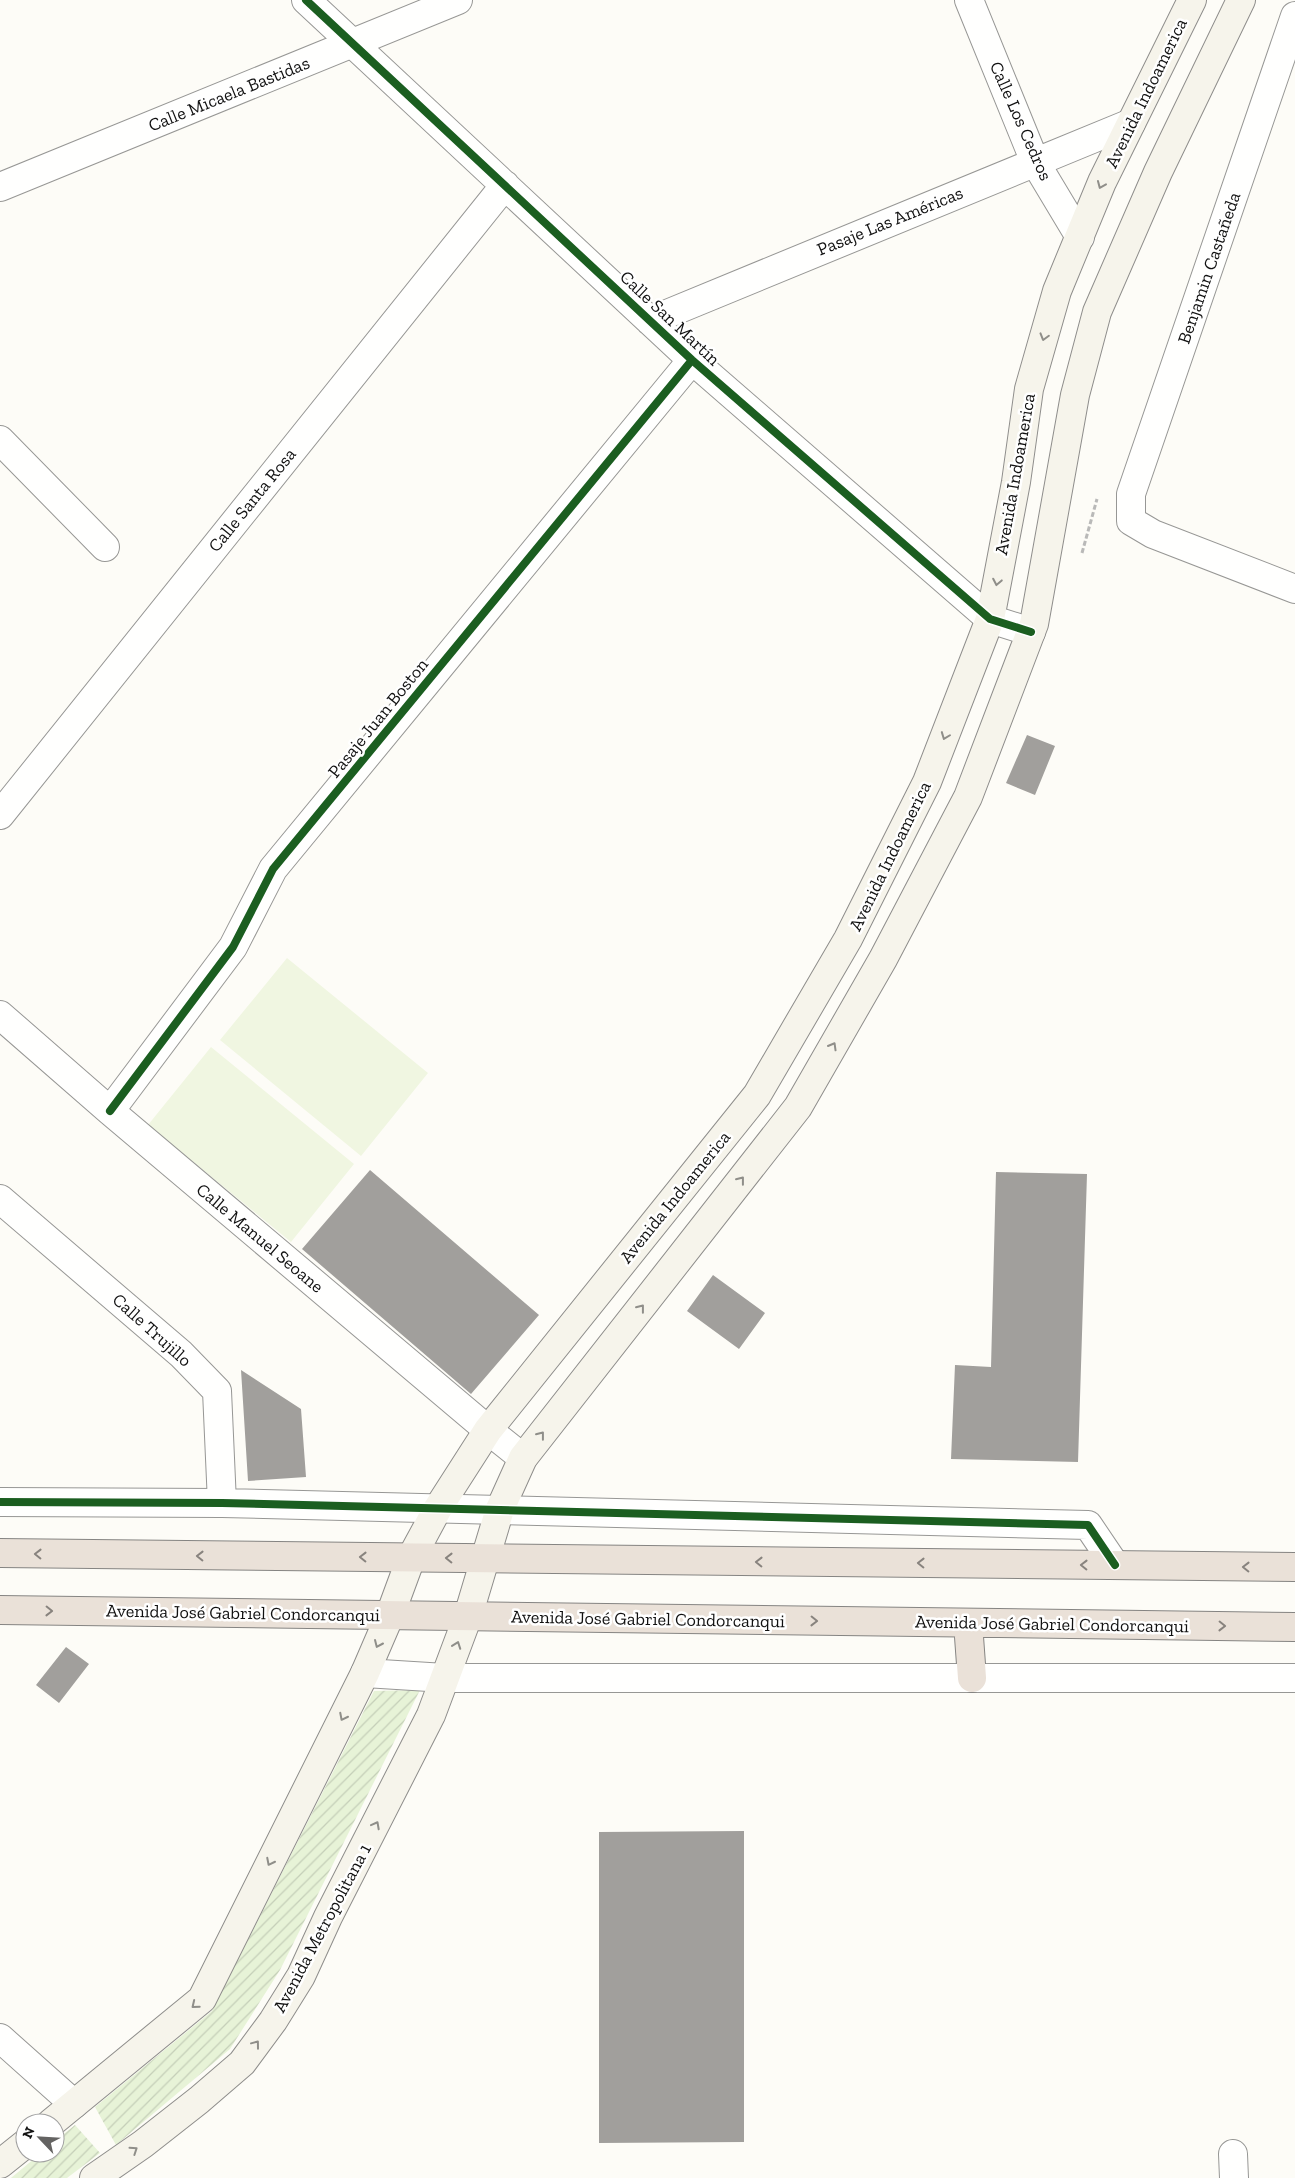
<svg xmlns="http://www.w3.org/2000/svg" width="1295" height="2178" font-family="'Zilla Slab',serif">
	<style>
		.garden { fill: url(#garden-furrows) }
		.pitch { fill: #f0f6e1 }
		.building { fill: #a19f9c }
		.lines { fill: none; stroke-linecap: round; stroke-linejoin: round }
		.street-casing { stroke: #979795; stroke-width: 30 }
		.secondary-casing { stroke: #8e8d8b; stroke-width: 30 }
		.highway-casing { stroke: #858482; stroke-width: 30 }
		.path { stroke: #b9b9b8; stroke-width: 3; stroke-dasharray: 5 2.5; stroke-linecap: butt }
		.street { stroke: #fffffe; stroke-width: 28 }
		.secondary { stroke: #f6f4eb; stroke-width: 28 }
		.highway { stroke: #eae1d8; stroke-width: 28 }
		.cycleway-casing { stroke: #fff; stroke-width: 11 }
		.cycleway { stroke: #1b5e20; stroke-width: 8 }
		.oneway { stroke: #8f8e89 }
		.oneway2 { stroke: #88837e }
		.labels { text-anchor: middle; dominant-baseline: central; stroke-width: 5; stroke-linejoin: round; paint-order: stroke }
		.street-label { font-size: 18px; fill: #111; stroke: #fff }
	</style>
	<defs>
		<pattern id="garden-furrows" width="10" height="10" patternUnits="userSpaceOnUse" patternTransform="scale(1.25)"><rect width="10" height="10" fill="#e7f3d7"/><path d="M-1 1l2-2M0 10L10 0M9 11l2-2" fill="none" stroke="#c5cfb8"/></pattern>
	</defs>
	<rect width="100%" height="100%" fill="#fdfcf7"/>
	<path class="garden" d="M420 1690 280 1970 230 2049 116 2145 95 2107 212 2011 374 1691Z
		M75 2125 100 2153 67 2178H11L41 2153H55V2141Z"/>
	<path class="pitch" d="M287 958 428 1073 361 1156 220 1040Z
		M211 1047 354 1164 291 1242 148 1125Z"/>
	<path class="building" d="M1027 735 1055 746 1035 795 1006 783Z
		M370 1170 539 1315 471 1394 302 1249Z
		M996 1172 1087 1174 1078 1462 951 1459 955 1365 991 1367Z
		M713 1275 765 1313 739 1349 687 1311Z
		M241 1370 301 1409 306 1477 248 1481Z
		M66 1647 89 1664 59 1703 36 1685Z
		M744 1831V2142L599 2143V1832Z"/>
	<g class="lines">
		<g class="street-casing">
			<path id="street" d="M306 0 692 360 990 619 1031 632
				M969 0 1035 162 1080 237
				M1295 16 1131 494V521L1153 534 1295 589
				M0 187 458 0
				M650 321 1131 123
				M0 440 105 547
				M0 815 505 185
				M0 1015 110 1111 488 1430 523 1458
				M110 1111 233 947 273 869 692 360
				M0 1199 181 1354 217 1391 222 1503
				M0 1502 222 1503 1088 1525 1115 1565
				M365 1673 445 1678H1295
				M0 2038 74 2104
				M1233 2154 1234 2178"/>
		</g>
		<g class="secondary-casing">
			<path id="secondary" d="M51 2123 202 1999 365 1673 390 1615 411 1558 438 1508 488 1430 757 1095 848 939 927 782 990 619 1016 482 1029 389 1057 291 1102 182 1192 0
				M0 2164 25 2144
				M94 2178 143 2144 199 2100 242 2063 273 2021 301 1976 328 1917 431 1715 468 1616 500 1509 523 1458 798 1107 883 959 968 797 1034 624 1075 395 1097 312 1158 172 1241 0"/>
		</g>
		<g class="highway-casing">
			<path id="highway" d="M0 1553 1295 1567
				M0 1610 1295 1627
				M968 1623 972 1678"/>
		</g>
		<path class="path" d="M1082 553 1097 499"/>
		<use href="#street" class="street"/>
		<use href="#secondary" class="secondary"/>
		<use href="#highway" class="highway"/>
		<g class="cycleway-casing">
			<path id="cycleway" d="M306 0 692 360 990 619 1031 632
				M110 1111 233 947 273 869 692 360
				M0 1502 222 1503 1088 1525 1115 1565"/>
		</g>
		<use href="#cycleway" class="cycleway"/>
	</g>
	<defs><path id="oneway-chevron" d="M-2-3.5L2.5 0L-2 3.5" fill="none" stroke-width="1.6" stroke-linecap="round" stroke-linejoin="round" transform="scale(1.25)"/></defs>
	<g class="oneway">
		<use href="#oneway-chevron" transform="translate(1101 185) rotate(113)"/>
		<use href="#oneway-chevron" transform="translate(1044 337) rotate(106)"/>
		<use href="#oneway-chevron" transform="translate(997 582) rotate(101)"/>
		<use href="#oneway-chevron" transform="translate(945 736) rotate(111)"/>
		<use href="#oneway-chevron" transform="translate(833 1046) rotate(-60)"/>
		<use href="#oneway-chevron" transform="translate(741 1180) rotate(-52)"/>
		<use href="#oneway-chevron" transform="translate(641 1308) rotate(-52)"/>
		<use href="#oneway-chevron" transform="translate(541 1435) rotate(-52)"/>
		<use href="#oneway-chevron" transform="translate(378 1644) rotate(114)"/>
		<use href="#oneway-chevron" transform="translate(457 1645) rotate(-70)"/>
		<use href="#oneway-chevron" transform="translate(343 1717) rotate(117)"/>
		<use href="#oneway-chevron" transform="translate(376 1825) rotate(-62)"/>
		<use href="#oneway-chevron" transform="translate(270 1862) rotate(117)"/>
		<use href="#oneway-chevron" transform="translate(195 2005) rotate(141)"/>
		<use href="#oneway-chevron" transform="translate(256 2044) rotate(-53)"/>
		<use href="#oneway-chevron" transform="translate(134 2150) rotate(-34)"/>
	</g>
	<g class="oneway2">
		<use href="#oneway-chevron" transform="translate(38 1554) rotate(-179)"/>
		<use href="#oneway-chevron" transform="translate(200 1556) rotate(-179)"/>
		<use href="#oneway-chevron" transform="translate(363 1557) rotate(-179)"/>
		<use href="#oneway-chevron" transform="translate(449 1558) rotate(-179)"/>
		<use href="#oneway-chevron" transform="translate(759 1562) rotate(-179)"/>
		<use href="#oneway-chevron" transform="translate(921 1563) rotate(-179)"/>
		<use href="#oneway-chevron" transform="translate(1084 1565) rotate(-179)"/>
		<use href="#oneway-chevron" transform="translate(1246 1567) rotate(-179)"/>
		<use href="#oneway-chevron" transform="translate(49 1611) rotate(1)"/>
		<use href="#oneway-chevron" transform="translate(814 1621) rotate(1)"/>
		<use href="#oneway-chevron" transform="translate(1222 1626) rotate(1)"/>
	</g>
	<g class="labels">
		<g class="street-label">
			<text transform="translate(1146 93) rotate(-64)">Avenida Indoamerica</text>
			<text transform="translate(229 94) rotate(-22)">Calle Micaela Bastidas</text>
			<text transform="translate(1021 121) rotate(66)">Calle Los Cedros</text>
			<text transform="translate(890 221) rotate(-22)">Pasaje Las Américas</text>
			<text transform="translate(1209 268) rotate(-71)">Benjamin Castañeda</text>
			<text transform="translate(670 318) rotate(43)">Calle San Martín</text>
			<text transform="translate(1015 474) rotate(-80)">Avenida Indoamerica</text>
			<text transform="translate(252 500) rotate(-51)">Calle Santa Rosa</text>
			<text transform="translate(378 718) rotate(-51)">Pasaje Juan Boston</text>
			<text transform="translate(890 856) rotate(-64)">Avenida Indoamerica</text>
			<text transform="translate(675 1197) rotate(-51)">Avenida Indoamerica</text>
			<text transform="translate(260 1238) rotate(40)">Calle Manuel Seoane</text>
			<text transform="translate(152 1330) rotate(42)">Calle Trujillo</text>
			<text transform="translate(243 1613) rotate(1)">Avenida José Gabriel Condorcanqui</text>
			<text transform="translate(648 1619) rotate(1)">Avenida José Gabriel Condorcanqui</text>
			<text transform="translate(1052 1624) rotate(1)">Avenida José Gabriel Condorcanqui</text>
			<text transform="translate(322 1928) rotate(-62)">Avenida Metropolitana 1</text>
		</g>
	</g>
	<g transform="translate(40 2138) rotate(295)"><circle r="24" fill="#ffffff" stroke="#a0a0a0"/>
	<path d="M0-4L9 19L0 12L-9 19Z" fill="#646362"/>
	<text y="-8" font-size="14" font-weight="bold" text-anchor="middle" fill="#111111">N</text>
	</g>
</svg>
